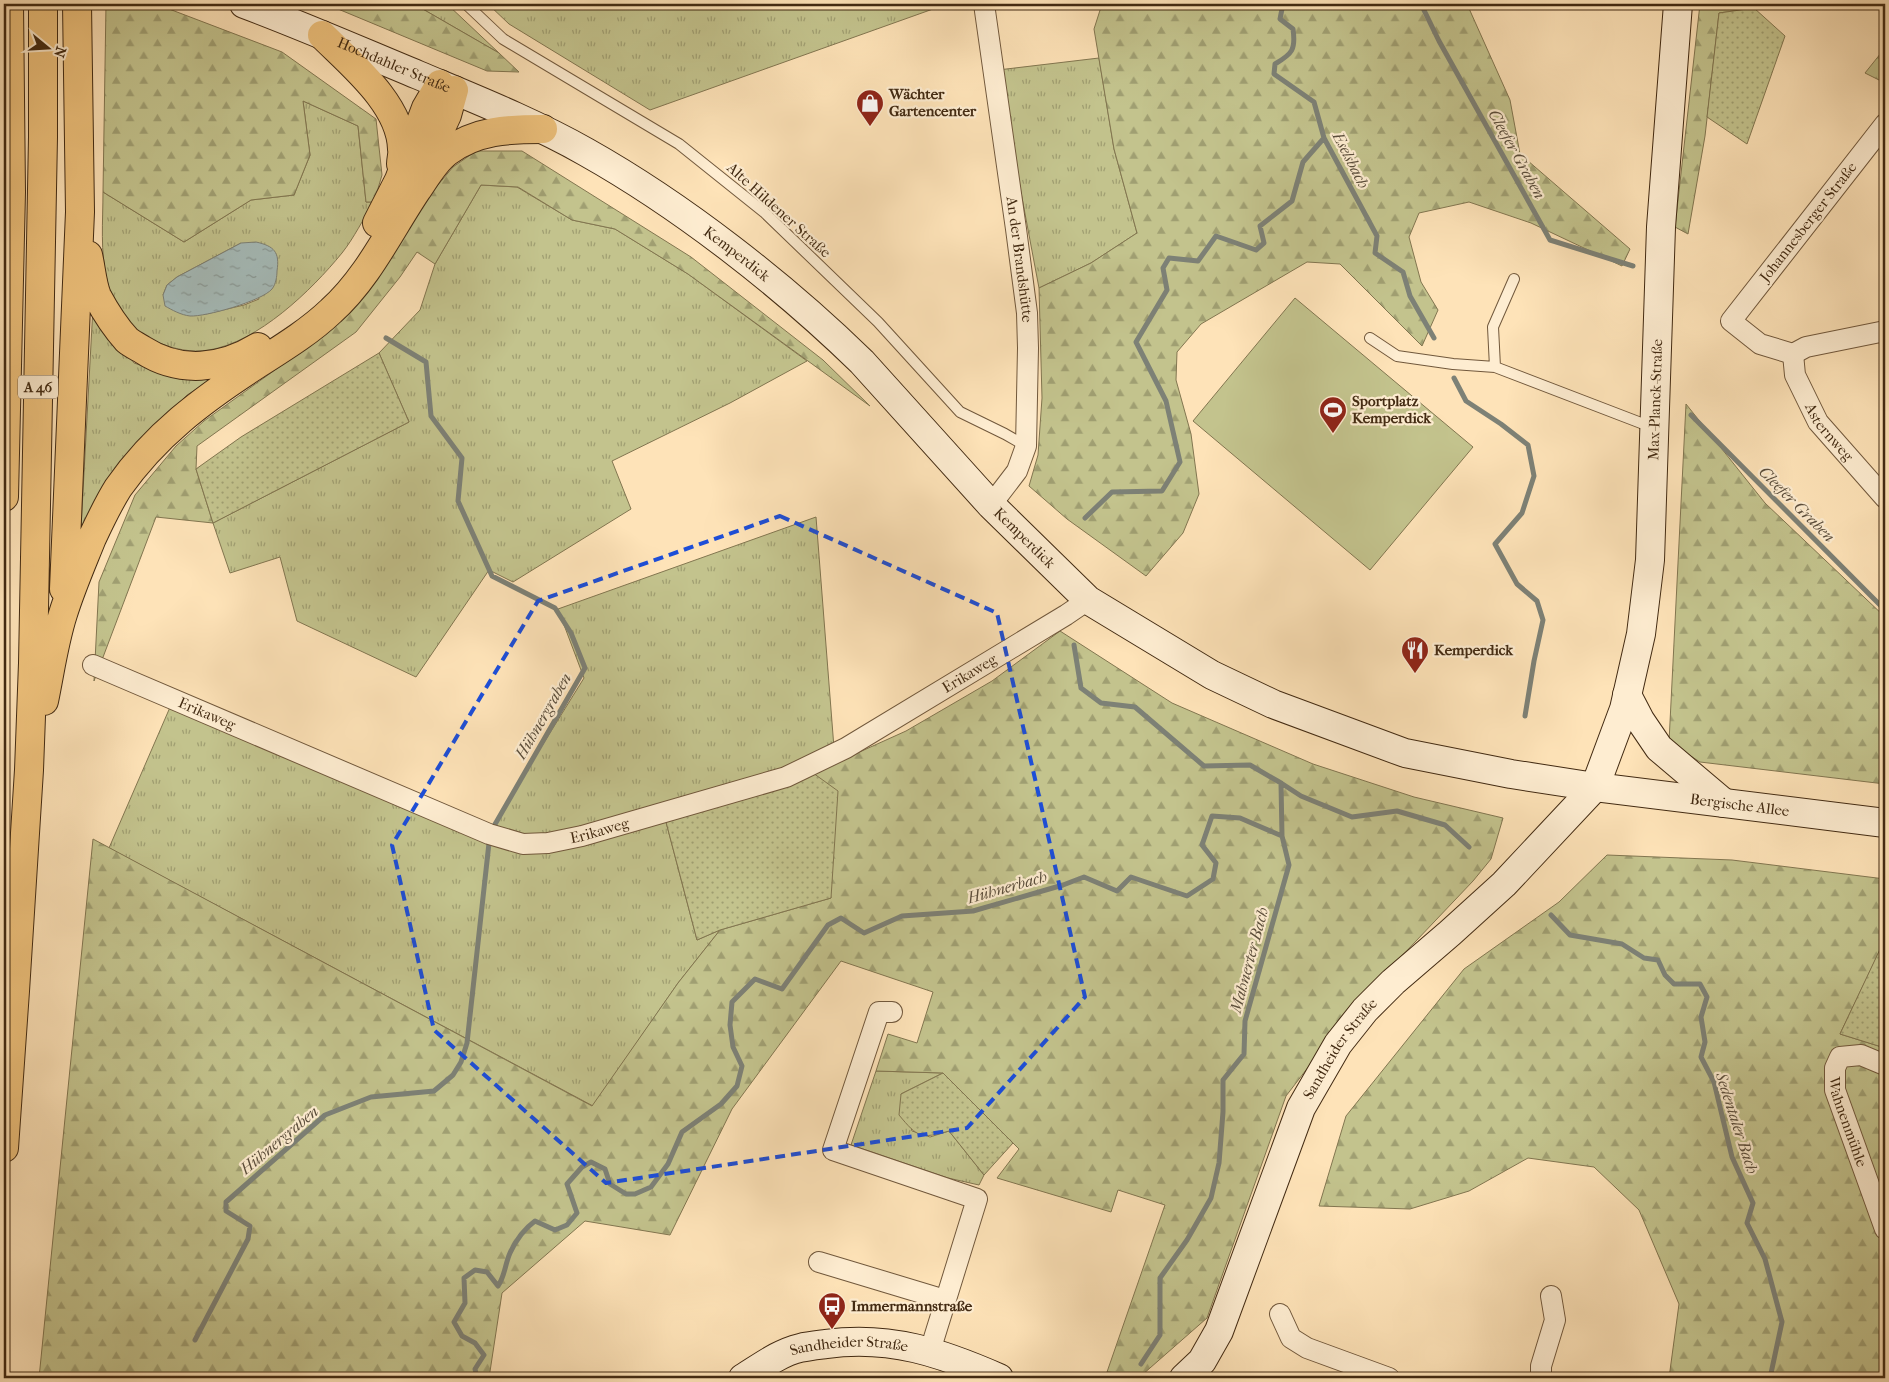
<svg xmlns="http://www.w3.org/2000/svg" width="1889" height="1382" font-family="'IM FELL French Canon',serif">
	<style>
		.grass { fill: url(#grass-tufts); stroke: #827650; fill-rule: evenodd }
		.forest { fill: url(#forest-firs); stroke: #827650 }
		.park { fill: url(#park-dots); stroke: #827650 }
		.pitch { fill: #c3c38d; stroke: #827650 }
		.water { fill: url(#water-ripples); stroke: #7d8176 }
		.lines { fill: none; stroke-linecap: round; stroke-linejoin: round }
		.stream { stroke: #7d8176; stroke-width: 5 }
		.lane-casing { stroke: #71583c; stroke-width: 12 }
		.street-casing { stroke: #71583c; stroke-width: 22 }
		.secondary-casing { stroke: #422a12; stroke-width: 30 }
		.highway-casing { stroke: #422a12; stroke-width: 30 }
		.lane { stroke: #feedd1; stroke-width: 10 }
		.street { stroke: #feedd1; stroke-width: 20 }
		.secondary { stroke: #feedd1; stroke-width: 28 }
		.highway { stroke: #efc27c; stroke-width: 28 }
		.marked { fill: none; stroke: #1d4ed8; stroke-width: 4; stroke-dasharray: 10 6; stroke-linejoin: round }
		.labels { text-anchor: middle; dominant-baseline: central; stroke-width: 4.5; stroke-linejoin: round; paint-order: stroke }
		.shield { fill: #feedd1; stroke: #7a644b; stroke-width: 1 }
		.shield-label { font-size: 14px; font-weight: bold; fill: #422a12 }
		.street-label { font-size: 15px; fill: #422a12; stroke: #feedd1 }
		.poi-label { font-size: 15px; font-weight: bold; fill: #422a12; stroke: #feedd1; text-anchor: start }
		.water-label { font-size: 16px; font-style: italic; fill: #5b4e3c; stroke: #feedd1 }
	</style>
	<defs>
		<pattern id="grass-tufts" width="24" height="20" patternUnits="userSpaceOnUse" patternTransform="scale(1.25)"><rect width="24" height="20" fill="#c3c38d"/><path d="M3 7l-1-3M5 7V3M7 7l1-3M15 17l-1-3M17 17v-4M19 17l1-3" fill="none" stroke="#a09f72"/></pattern>
		<pattern id="forest-firs" width="22" height="20" patternUnits="userSpaceOnUse" patternTransform="scale(1.25)"><rect width="22" height="20" fill="#c3c38d"/><path d="M5 1l3.5 6h-7zM16 11l3.5 6h-7z" fill="#a09f72"/></pattern>
		<pattern id="park-dots" width="8" height="8" patternUnits="userSpaceOnUse" patternTransform="scale(1.25)"><rect width="8" height="8" fill="#c3c38d"/><path d="M2 2h.1M6 6h.1" fill="none" stroke="#a09f72" stroke-width="1.8" stroke-linecap="round"/></pattern>
		<pattern id="water-ripples" width="26" height="14" patternUnits="userSpaceOnUse" patternTransform="scale(1.25)"><rect width="26" height="14" fill="#a5bbb9"/><path d="M2 4q2-2 4 0t4 0M15 11q2-2 4 0t4 0" fill="none" stroke="#889895"/></pattern>
	</defs>
	<rect width="100%" height="100%" fill="#fee3b8"/>
	<filter id="stains"><feTurbulence type="fractalNoise" baseFrequency=".004" numOctaves="4"/><feColorMatrix values="0 0 0 0 .2 0 0 0 0 .09 0 0 0 0 .02 0 0 0 .5 -.17"/></filter>
	<radialGradient id="worn" r=".72"><stop offset=".6" stop-color="#630" stop-opacity="0"/><stop offset="1" stop-color="#630" stop-opacity=".3"/></radialGradient>
	<path class="grass" d="M414 4H447L499 53Z
		M488 4H947L650 110 509 24Z
		M1099 58 1114 149 1137 233 1091 263 1039 288 998 70Z
		M303 101 358 126 366 202H374C363 219 354 238 342 253 311 291 258 342 209 350 191 353 174 349 157 342 131 332 113 306 107 280 100 252 103 221 103 192L184 242 251 200 294 195 310 155ZM241 243 259 299 244 305 206 314 163 295 167 285 177 277Z
		M481 185 517 187 572 220 615 229 688 274 807 361 730 403 612 461 631 509 513 582 489 570 416 677 297 621 280 557 230 573 213 523 409 422 379 353 420 310 435 264Z
		M93 307 134 363 174 377 224 372 187 395 145 437 80 547Z
		M816 517 834 748 767 776 548 839 491 828 584 678 558 609Z
		M171 705 513 849 666 822 697 940 720 930 678 983 593 1106 109 848Z
		M876 1071 943 1073 901 1094 912 1131 930 1137 949 1131 984 1175 979 1185 948 1178 851 1145Z"/>
	<path class="forest" d="M106 4H156L282 52 376 119 382 175 374 202H366L358 126 303 101 310 155 294 195 251 200 184 242 103 192Z
		M326 4H414L499 53 519 72 487 71Z
		M1102 4H1467L1510 100 1520 154 1630 249 1622 266 1531 223 1469 202 1419 213 1409 237 1421 282 1438 310 1422 346 1340 264 1307 262 1201 324 1177 352 1176 380 1191 434 1199 494 1183 533 1146 576 1067 519 1029 486 1038 455 1042 398 1039 288 1091 263 1137 233 1114 149 1094 29Z
		M1700 4H1748L1754 8 1719 13 1705 136 1688 234 1675 227Z
		M1885 48V83L1865 73Z
		M476 151H522L691 257 823 360 870 406 688 274 615 229 572 220 518 187 481 185 435 264 417 252 400 277 356 332 197 446 196 469 213 523 156 517 94 681 99 582 135 495 176 446 204 421 286 362 337 319 416 211 453 167Z
		M1686 404 1765 503 1885 617V784L1700 762 1669 742Z
		M1060 631 1172 703 1313 764 1414 797 1503 818 1491 859 1473 881 1359 1001 1286 1096 1207 1318 1142 1375 1107 1372 1165 1205 1118 1190 1111 1212 997 1178 1019 1149 943 1073 876 1071 888 1034 917 1043 933 992 841 961 732 1109 670 1235 585 1221 502 1293 489 1378H39L93 839 592 1106 678 983 720 930 831 898 813 773 906 731 992 681Z
		M1607 855 1732 860 1885 879V946H1882L1840 1034 1885 1048V1349L1879 1378H1669L1679 1304 1639 1210 1594 1167 1528 1158 1469 1191 1410 1209 1319 1206 1346 1116 1464 969 1559 902Z"/>
	<path class="park" d="M1754 8 1785 36 1747 144 1707 117 1719 13Z
		M379 353 409 422 213 523 196 469 241 437Z
		M813 773 838 791 831 898 720 930 697 940 666 822Z
		M1882 945 1885 946V1048L1840 1034Z
		M943 1073 1013 1143 984 1175 949 1131C921 1139 918 1138 899 1115L901 1094Z"/>
	<path class="pitch" d="M1295 298 1473 447 1370 570 1193 421Z"/>
	<path class="water" d="M256 242C274 246 280 252 277 271 277 276 276 284 272 289 262 301 205 317 190 316 181 315 172 310 165 306L163 295 167 285 177 277 241 243Z"/>
	<g class="lines">
		<path class="stream" d="M1283 4 1280 19 1293 29C1296 50 1292 54 1275 64L1274 74 1314 102 1324 138 1377 236 1375 253 1403 272 1410 296 1434 338
			M1421 4 1439 41 1550 240 1633 266
			M386 338 426 362 431 416 462 458 458 501 492 576 555 608 571 633 585 668 494 826
			M1454 378 1466 401 1501 424 1528 445 1534 476 1522 513 1495 544 1517 584 1537 601 1543 620 1534 661 1525 716
			M1691 415 1885 610
			M1085 518 1112 492 1162 491 1180 462 1166 401 1136 342 1167 290 1163 268 1169 258 1198 261 1216 236 1256 250 1264 243 1260 226 1292 201 1303 162 1324 138
			M1074 645 1081 688 1101 703 1135 707 1204 766 1250 765 1281 783 1301 796 1352 817 1397 811 1445 825 1469 847
			M1551 915 1570 935 1622 944 1644 958 1658 960 1665 975 1674 984H1700L1707 997 1701 1017 1705 1042 1701 1057 1714 1082 1732 1157 1753 1203 1747 1223 1765 1259 1782 1322 1770 1378
			M195 1340 248 1239 250 1226 226 1211V1202L325 1115 371 1097 434 1091 453 1075 461 1062 467 1043 489 843
			M1141 1364 1160 1335V1278L1187 1240 1211 1198 1219 1163 1223 1112V1080L1244 1054 1245 1021 1289 865 1282 836
			M477 1378 475 1369 484 1355 475 1343 462 1336 454 1322 465 1303 464 1278 475 1270 487 1272 498 1286C505 1276 505 1264 510 1253 516 1240 524 1229 535 1221L555 1230 567 1225 577 1213 567 1184 582 1167 591 1162 605 1169 610 1184 626 1194H635L651 1187 668 1164 682 1132 721 1104 737 1086 742 1066 733 1047 730 1025 732 1002 755 979 782 989 828 925 841 918 864 933 902 916 973 911 1063 885 1084 877 1117 891 1131 877 1187 896 1213 879 1216 863 1202 845 1212 816 1240 818 1282 836 1281 783"/>
		<g class="lane-casing">
			<path id="lane" d="M466 4 503 39 679 144 764 212 878 322 960 412 1005 434 1026 446
				M1370 338 1397 356 1453 364 1495 367 1641 423 1653 425
				M1495 367 1493 327 1514 279"/>
		</g>
		<g class="street-casing">
			<g id="street">
				<path id="s1" d="M984 4 1016 229 1027 313 1028 348 1026 446 1017 471 991 505"/>
				<path d="M1885 124 1731 321 1760 344 1793 354 1806 347 1885 331"/>
				<path id="s2" d="M1793 354 1795 375 1818 422 1885 498"/>
				<path id="s3" d="M93 665 489 834 523 844 548 843 582 836 786 777 846 748 1066 615 1088 600"/>
				<path d="M892 1012H879L833 1150 977 1199 930 1351"/>
				<path id="s4" d="M1885 1065 1861 1055 1840 1057 1835 1068V1090L1885 1229"/>
				<path d="M819 1262 945 1300"/>
				<path d="M1280 1314 1291 1338 1307 1348 1389 1378"/>
				<path d="M1541 1378V1366L1555 1320 1551 1296"/>
			</g>
		</g>
		<g class="secondary-casing">
			<g id="secondary">
				<path id="s5" d="M244 4C303 26 360 51 418 75 475 99 533 122 586 152 682 206 783 285 862 362L991 505 1088 600 1212 675 1273 704 1405 753 1511 774 1595 787 1885 823"/>
				<path d="M1627 695 1640 720 1659 748 1724 803"/>
				<path id="s6" d="M743 1378C761 1367 779 1353 800 1348 808 1346 818 1345 826 1344 890 1335 942 1353 999 1378"/>
				<path id="s7" d="M1184 1378 1202 1361 1219 1331 1301 1108 1338 1044 1365 1010 1393 982 1450 933 1504 884 1595 787 1624 709 1641 634 1650 560 1661 227 1678 4"/>
			</g>
		</g>
		<g class="highway-casing">
			<path id="highway" d="M322 35C351 64 401 104 402 149 403 154 401 159 401 164
				M422 169 447 115 454 90
				M377 223 399 180 426 108 440 84
				M88 255C91 267 92 284 97 296 105 311 116 328 127 340 132 344 138 347 143 350 180 374 222 369 258 347
				M4 497 11 192 9 4
				M64 589 80 212 77 4
				M44 701C50 672 54 642 63 614 71 588 82 563 92 538 100 521 108 504 118 488 155 435 202 400 256 365 281 349 309 332 331 311 368 278 390 230 417 190 426 177 435 161 447 152 476 130 509 129 543 129
				M4 1148 15 991 29 770 33 663 43 137V4"/>
		</g>
		<use href="#lane" class="lane"/>
		<use href="#street" class="street"/>
		<use href="#secondary" class="secondary"/>
		<use href="#highway" class="highway"/>
	</g>
	<path class="marked" d="M780 516 997 613 1085 997 967 1128 606 1183 434 1030 392 845 538 601Z"/>
	<defs>
		<g id="shop-pin" transform="scale(1.4375)"><path d="M0 17L-7.5 6A9.5 9.5 0 1 1 7.5 6Z" fill="#8f2418" stroke="#feedd1"/><path d="M-5-2.5h2.3a2.7 3.5 0 0 1 5.4 0H5L5.5 6h-11ZM-1.5-2.5h3a1.5 2.3 0 0 0-3 0Z" fill="#fff"/></g>
		<g id="stadium-pin" transform="scale(1.4375)"><path d="M0 17L-7.5 6A9.5 9.5 0 1 1 7.5 6Z" fill="#8f2418" stroke="#feedd1"/><path d="M0-5a6.5 5 0 1 0 0 10a6.5 5 0 1 0 0-10ZM-3.5-1.8h7v3.6h-7Z" fill="#fff"/></g>
		<g id="restaurant-pin" transform="scale(1.4375)"><path d="M0 17L-7.5 6A9.5 9.5 0 1 1 7.5 6Z" fill="#8f2418" stroke="#feedd1"/><path d="M-5-6h1v4h1v-4h1v4h1v-4h1v5L-1.5 .5V6h-2V.5L-5-1ZM5-6V6H3V1.5H1.5Q1.5-4 5-6Z" fill="#fff"/></g>
		<g id="bus-pin" transform="scale(1.4375)"><path d="M0 17L-7.5 6A9.5 9.5 0 1 1 7.5 6Z" fill="#8f2418" stroke="#feedd1"/><path d="M-5-6H5V4H4V6H2V4H-2V6H-4V4H-5ZM-3.5-4V0h7V-4ZM-3.5 1.2v1.5H-2V1.2ZM2 1.2v1.5H3.5V1.2Z" fill="#fff"/></g>
	</defs>
	<g fill-rule="evenodd">
		<use href="#shop-pin" x="870" y="103"/>
		<use href="#stadium-pin" x="1333" y="410"/>
		<use href="#restaurant-pin" x="1415" y="650"/>
		<use href="#bus-pin" x="832" y="1306"/>
	</g>
	<g class="labels">
		<rect class="shield" x="18" y="375.5" width="40" height="23" rx="4"/>
		<g class="shield-label">
			<text x="38" y="387">A 46</text>
		</g>
		<g class="street-label">
			<text stroke="none"><textPath href="#s5" startOffset="162">Hochdahler Straße</textPath></text>
			<text transform="translate(779 210) rotate(42)">Alte Hildener Straße</text>
			<text transform="translate(1808 222) rotate(-52)">Johannesberger Straße</text>
			<text stroke="none"><textPath href="#s5" startOffset="555">Kemperdick</textPath></text>
			<text stroke="none"><textPath href="#s1" startOffset="258">An der Brandshütte</textPath></text>
			<text stroke="none"><textPath href="#s7" startOffset="1130">Max-Planck-Straße</textPath></text>
			<text stroke="none"><textPath href="#s2" startOffset="88">Asternweg</textPath></text>
			<text stroke="none"><textPath href="#s5" startOffset="960">Kemperdick</textPath></text>
			<text stroke="none"><textPath href="#s3" startOffset="949">Erikaweg</textPath></text>
			<text stroke="none"><textPath href="#s3" startOffset="124">Erikaweg</textPath></text>
			<text stroke="none"><textPath href="#s5" startOffset="1741">Bergische Allee</textPath></text>
			<text stroke="none"><textPath href="#s3" startOffset="544">Erikaweg</textPath></text>
			<text stroke="none"><textPath href="#s7" startOffset="368">Sandheider Straße</textPath></text>
			<text stroke="none"><textPath href="#s4" startOffset="115">Wahnenmühle</textPath></text>
			<text stroke="none"><textPath href="#s6" startOffset="114">Sandheider Straße</textPath></text>
		</g>
		<g class="poi-label">
			<text x="889" y="94">Wächter<tspan x="889" dy="17">Gartencenter</tspan></text>
			<text x="1352" y="401">Sportplatz<tspan x="1352" dy="17">Kemperdick</tspan></text>
			<text x="1434" y="650">Kemperdick</text>
			<text x="851" y="1306">Immermannstraße</text>
		</g>
		<g class="water-label">
			<text transform="translate(1517 154) rotate(61)">Cleefer Graben</text>
			<text transform="translate(1351 160) rotate(63)">Eselsbach</text>
			<text transform="translate(1797 504) rotate(45)">Cleefer Graben</text>
			<text transform="translate(543 716) rotate(-60)">Hühnergraben</text>
			<text transform="translate(1007 887) rotate(-16)">Hühnerbach</text>
			<text transform="translate(1249 960) rotate(-75)">Mahnerter Bach</text>
			<text transform="translate(1737 1123) rotate(72)">Sedentaler Bach</text>
			<text transform="translate(279 1140) rotate(-40)">Hühnergraben</text>
		</g>
	</g>
	<rect width="1889" height="1382" fill="none" stroke="#fee3b8" stroke-width="20"/>
	<rect x="5" y="5" width="1879" height="1372" fill="none" stroke="#422a12" stroke-width="2.5"/>
	<rect x="10" y="10" width="1869" height="1362" fill="none" stroke="#422a12"/>
	<g transform="translate(48 48) rotate(108)" stroke="#feedd1" stroke-width="4" paint-order="stroke">
	<path d="M0-4L9 19L0 12L-9 19Z" fill="#422a12"/>
	<text y="-8" font-size="14" font-weight="bold" text-anchor="middle" fill="#422a12">N</text>
	</g>
	<rect width="100%" height="100%" filter="url(#stains)"/>
	<rect width="100%" height="100%" fill="url(#worn)"/>
</svg>
